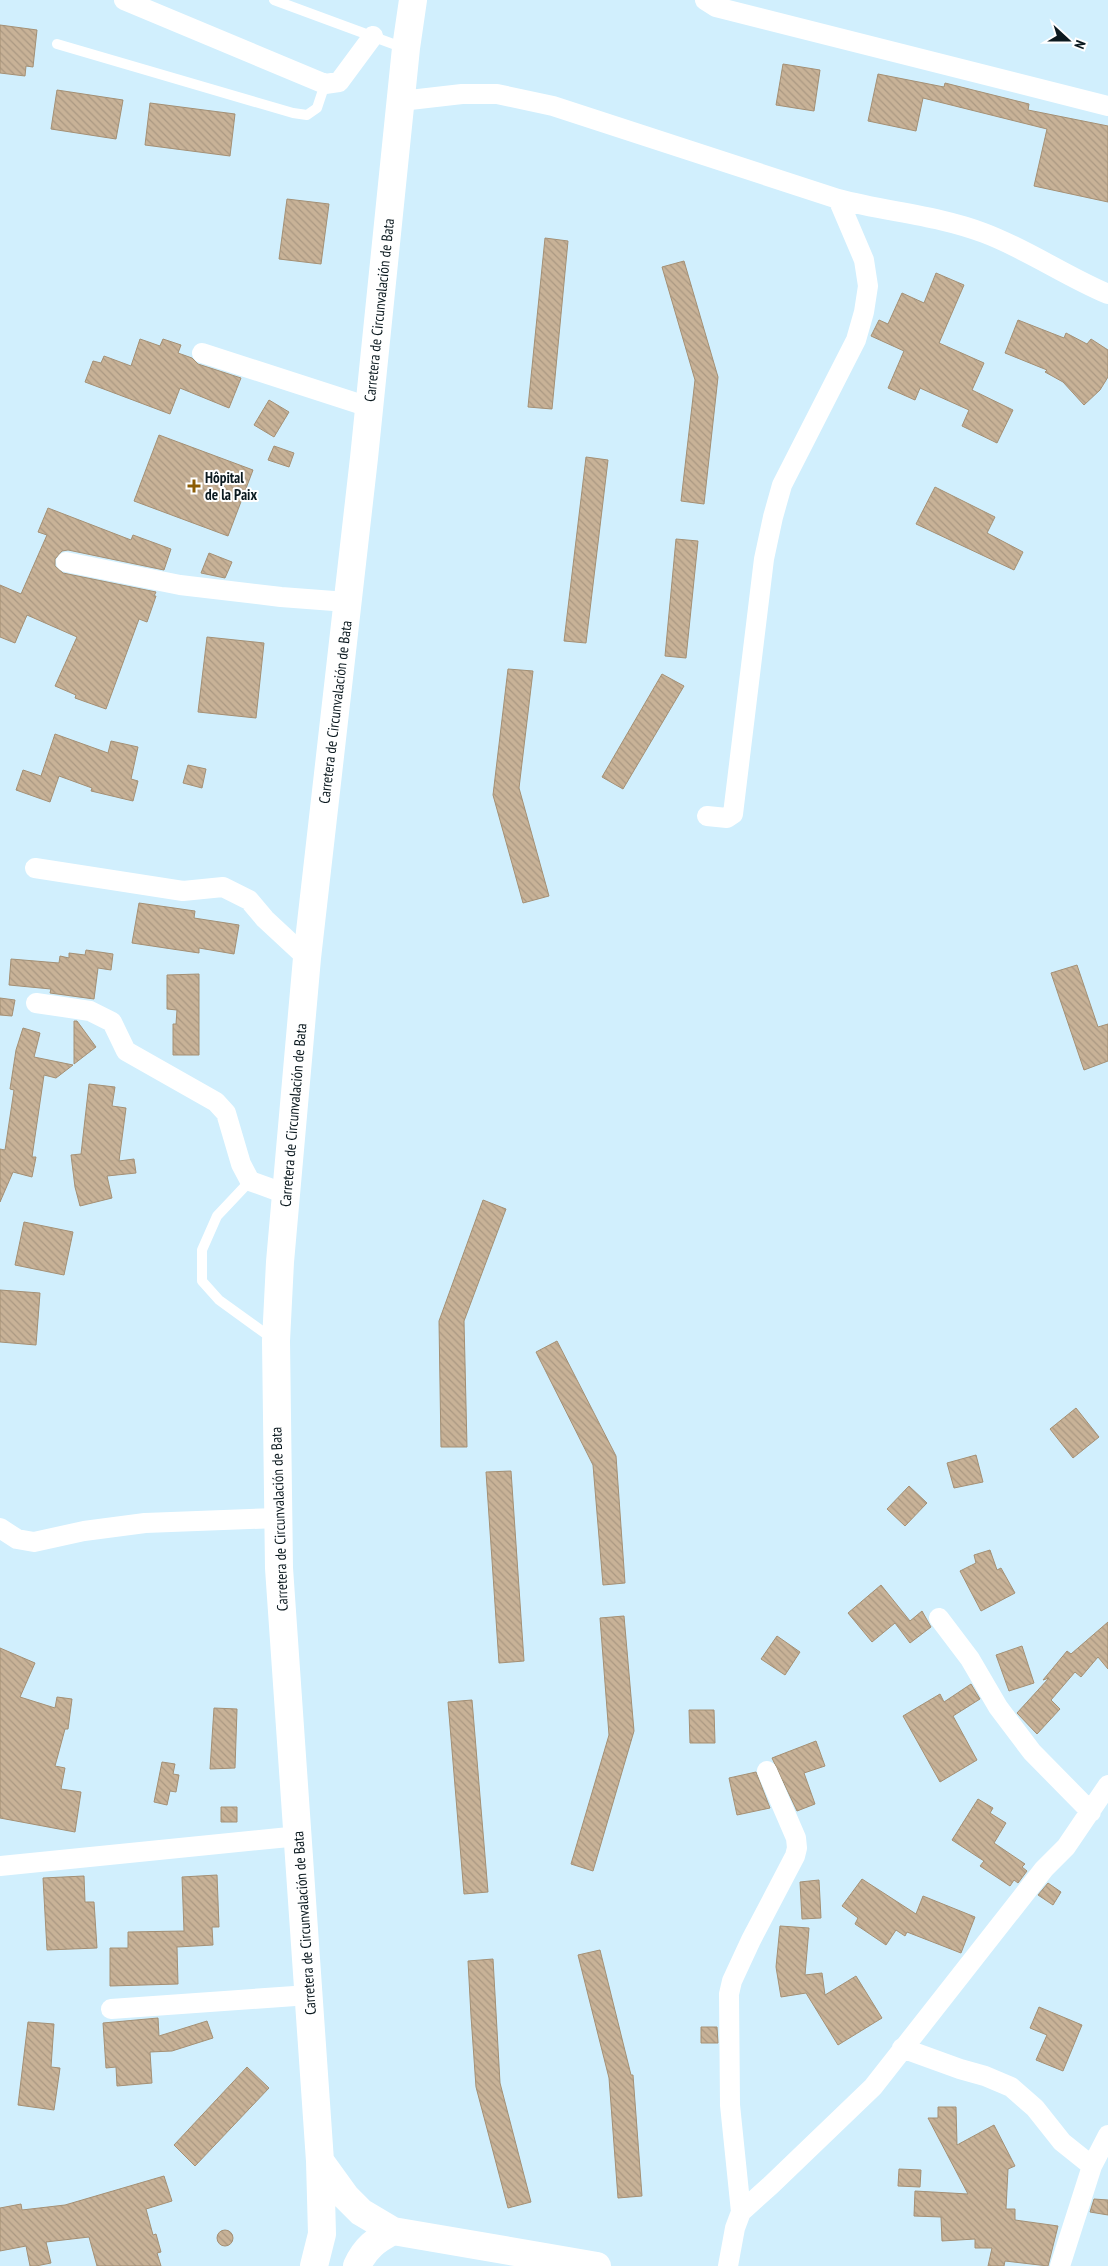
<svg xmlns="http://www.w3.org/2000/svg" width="1108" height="2266" font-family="'PT Sans Narrow',sans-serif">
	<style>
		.building { fill: url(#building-back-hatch); stroke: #a49075 }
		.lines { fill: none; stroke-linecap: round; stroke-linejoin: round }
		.lane { stroke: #fff; stroke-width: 10 }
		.street { stroke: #fff; stroke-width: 20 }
		.primary { stroke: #fff; stroke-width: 28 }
		.poi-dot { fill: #8c5c03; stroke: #fff; stroke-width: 2 }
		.labels { text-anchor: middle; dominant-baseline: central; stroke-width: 4; stroke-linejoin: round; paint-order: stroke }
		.street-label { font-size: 15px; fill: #0b191f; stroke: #fff }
		.poi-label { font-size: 15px; font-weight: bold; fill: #0b191f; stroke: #fff; text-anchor: start }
	</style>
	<defs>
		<pattern id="building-back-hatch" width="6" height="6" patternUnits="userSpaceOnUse" patternTransform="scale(1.25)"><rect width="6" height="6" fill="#c8b297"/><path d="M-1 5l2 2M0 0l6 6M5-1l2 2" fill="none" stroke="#aa9882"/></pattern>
	</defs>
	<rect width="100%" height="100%" fill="#d1effd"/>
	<path class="building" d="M0 25 37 30 33 67 26 66 25 76 0 73Z
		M783 64 820 70 814 111 776 105Z
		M878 74 944 87 945 83 1029 104 1028 110 1108 126V202L1034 186 1047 129 923 98 916 131 868 121Z
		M57 90 123 100 116 139 51 129Z
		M150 103 235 114 230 156 145 145Z
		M287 199 329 204 321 264 279 259Z
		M545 238 568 241 552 409 528 407Z
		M684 261 718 377 704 504 681 501 695 380 662 267Z
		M936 273 964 285 939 343 984 363 972 390 1013 410 997 443 962 426 969 410 920 388 915 400 888 388 904 351 871 336 879 320 888 324 902 293 924 303Z
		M1018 320 1064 338 1066 333 1087 344 1091 339 1108 350V377L1100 390 1084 405 1063 382 1045 372 1047 370 1005 353Z
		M140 339 160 346 163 339 181 345 178 353 192 358 198 364 241 378 229 408 180 388 170 414 85 382 93 361 101 363 104 356 131 366Z
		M269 400 289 412 274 437 254 425Z
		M159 435 253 470 228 536 134 501Z
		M274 446 294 453 289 467 268 460Z
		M586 457 608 460 586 643 564 641Z
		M935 487 995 517 987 533 1023 552 1014 570 916 524Z
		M48 508 131 540 133 535 171 549 164 570 68 550 62 551 55 559V566L63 573 156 592 154 596H156L147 622 139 619 106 709 75 698 76 695 55 686 77 637 27 615 15 643 0 637V585L21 594 47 535 38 532Z
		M676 539 698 541 686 658 665 656Z
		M209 553 232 562 225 578 201 573Z
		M207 637 264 643 256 718 198 712Z
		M508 669 533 671 519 788 549 896 523 903 493 795Z
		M662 674 684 686 623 789 602 777Z
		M55 734 108 753 111 741 138 747 131 779 138 781 133 801 91 791 92 788 59 776 50 802 16 790 23 770 41 776Z
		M188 765 206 769 202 788 183 783Z
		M139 903 195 911 194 918 239 925 234 954 199 948V953L132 943Z
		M86 950 113 954 111 970 98 968 94 999 50 993 51 989 9 985 11 959 59 963 60 956 69 958V953L85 955Z
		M1077 965 1098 1027 1108 1024V1061L1084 1070 1051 973Z
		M199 974V1055H173V1024H176L177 1010 167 1009V975Z
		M0 998 15 1000 12 1016 0 1015Z
		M74 1021H77L96 1047 74 1064Z
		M23 1028 40 1033 34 1057 73 1065 56 1078 44 1075 32 1157H36L32 1177 13 1172 0 1202V1149L5 1150 14 1090 10 1089 16 1050Z
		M89 1084 115 1087 112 1106 126 1108 119 1161 134 1159 136 1173 107 1176 112 1198 80 1206 75 1187 71 1155 81 1154Z
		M483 1200 506 1209 464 1321 467 1447H441L439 1321Z
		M24 1222 73 1232 64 1275 15 1265Z
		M0 1290 40 1293 36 1345 0 1342Z
		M557 1341 616 1456 625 1583 603 1585 593 1465 536 1352Z
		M1076 1408 1099 1437 1073 1458 1050 1429Z
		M976 1455 983 1482 954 1488 947 1463Z
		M511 1471 524 1661 499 1663 486 1472Z
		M909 1486 927 1503 905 1526 887 1509Z
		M990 1550 997 1570 1001 1568 1015 1593 981 1611 960 1571 976 1563 974 1555Z
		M881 1585 910 1621 922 1611 931 1627 910 1643 895 1623 872 1642 848 1613Z
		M624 1616 634 1731 593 1871 571 1864 609 1735 600 1618Z
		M1108 1622V1669L1098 1657 1081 1677 1075 1672 1051 1700 1060 1709 1037 1734 1017 1713 1049 1678 1043 1680 1067 1651 1071 1654Z
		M777 1636 800 1652 785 1675 761 1659Z
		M1022 1646 1034 1683 1009 1691 996 1655Z
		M0 1648 35 1663 20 1697 55 1708 57 1697 72 1699 68 1729H65L55 1766 65 1768 61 1789 81 1792 75 1832 0 1818Z
		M971 1684 980 1699 953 1716 977 1760 940 1782 903 1716 940 1694 944 1702Z
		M472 1700 488 1892 464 1894 448 1702Z
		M214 1708 237 1709 235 1768 210 1769Z
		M689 1710H714L715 1743H690Z
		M816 1741 825 1766 804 1773 815 1804 797 1811 772 1758Z
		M162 1762 175 1764 173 1774 179 1775 176 1792 170 1791 167 1805 154 1802Z
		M756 1772 770 1808 737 1815 729 1778Z
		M978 1799 993 1808 990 1813 1006 1823 994 1843 1025 1864 1022 1867 1027 1871 1018 1883 1014 1880 1010 1886 980 1866 984 1861 952 1840Z
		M221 1807H237V1822H221Z
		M217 1875 219 1927H212L213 1945 177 1947 178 1984 110 1986V1948H128V1932L184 1931 182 1877Z
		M84 1876 85 1902H94L97 1948 47 1950 43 1878Z
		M862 1879 916 1914 923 1896 975 1917 961 1953 907 1932 905 1936 896 1930 886 1945 855 1924 858 1918 842 1906Z
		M819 1880 821 1918 802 1919 800 1882Z
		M1048 1883 1061 1892 1053 1905 1038 1895Z
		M780 1926 809 1928 805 1975 822 1973 825 1995 856 1976 882 2018 838 2045 806 1993 781 1997 776 1967Z
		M600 1950 631 2075H633L642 2196 618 2198 609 2078 578 1955Z
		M493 1959 500 2083 531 2202 508 2208 476 2087 471 2016 468 1961Z
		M1039 2007 1082 2025 1063 2071 1036 2060 1047 2035 1030 2028Z
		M158 2018 159 2036 207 2021 213 2038 172 2051 150 2052 152 2083 117 2086 116 2067 106 2068 103 2023Z
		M28 2022 54 2024 51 2067 60 2068 54 2110 18 2105Z
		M701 2027H717L718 2043H701Z
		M247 2067 269 2088 195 2166 174 2145Z
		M938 2107H956L957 2145 994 2125 1015 2166 1008 2169 1006 2209H1015V2220L1058 2226 1048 2266 1005 2261 1004 2266H988L992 2248H975V2239L942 2241 941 2217 914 2216 915 2191 968 2194 928 2118H938Z
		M899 2169 921 2170 920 2187 898 2186Z
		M164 2176 172 2201 146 2209 153 2235 156 2234 161 2252 157 2253 161 2266H97L89 2237 46 2242 51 2263 36 2266H30L26 2246 0 2251V2208L21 2204 22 2210 65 2205Z
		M1094 2199 1108 2200V2215L1090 2212Z
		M217 2238a8 8 0 1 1 16 0a8 8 0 1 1-16 0Z"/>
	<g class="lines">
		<path class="lane" d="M274 0 404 48
			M57 44 293 113 307 115 317 108 325 84
			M250 1181 217 1216 202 1250V1281L219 1300 273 1339"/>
		<path class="street" d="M124 0 325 84 339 82 373 36
			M705 0 716 7 1108 106
			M401 101 462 94H497L553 106 838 199C886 212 937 215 984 233 1027 249 1065 276 1108 294
			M202 353 369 407
			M66 562 180 585 281 597 347 602
			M707 816 727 818 733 814 764 559 773 517 782 485 856 340 864 312 868 286 864 260 838 199
			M35 868 183 891 223 887 249 900 265 919 307 958
			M36 1003 90 1011 112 1022 126 1051 216 1102 226 1113 241 1164 250 1181 286 1194
			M0 1528 17 1539 34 1542 84 1531 145 1523 277 1518
			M939 1618 970 1659 998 1707 1032 1752 1091 1812
			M0 1866 299 1836
			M111 2009 309 1995
			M902 2048 960 2069 985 2076 1011 2087 1035 2108 1062 2142 1092 2166
			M741 2212 730 2105 729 1994 732 1981 751 1940 795 1856 797 1848 796 1838 767 1771
			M728 2266 735 2228 741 2212 771 2185 873 2087 1044 1869 1066 1847 1108 1785
			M1060 2266 1092 2166 1108 2135"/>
		<path class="primary" d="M320 2161 346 2197 361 2212 393 2231 597 2266
			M314 2266 322 2234 320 2161 279 1568 276 1341 280 1262 307 958 364 458 406 48 413 0
			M357 2266C365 2248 376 2240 393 2231"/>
	</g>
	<path class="poi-dot" d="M191.5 478.5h5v5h5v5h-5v5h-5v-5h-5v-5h5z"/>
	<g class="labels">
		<g class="street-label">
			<text transform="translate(379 310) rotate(-84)">Carretera de Circunvalación de Bata</text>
			<text transform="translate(335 712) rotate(-83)">Carretera de Circunvalación de Bata</text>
			<text transform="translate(293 1115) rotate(-85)">Carretera de Circunvalación de Bata</text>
			<text transform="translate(279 1519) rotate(-92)">Carretera de Circunvalación de Bata</text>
			<text transform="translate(304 1923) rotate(-94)">Carretera de Circunvalación de Bata</text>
		</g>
		<g class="poi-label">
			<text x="205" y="477">Hôpital<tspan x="205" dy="17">de la Paix</tspan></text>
		</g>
	</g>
	<g transform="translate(1068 40) rotate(111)" stroke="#ffffff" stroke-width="4" paint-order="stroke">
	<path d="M0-4L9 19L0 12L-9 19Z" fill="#0b191f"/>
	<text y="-8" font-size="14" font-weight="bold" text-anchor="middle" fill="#0b191f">N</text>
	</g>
</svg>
